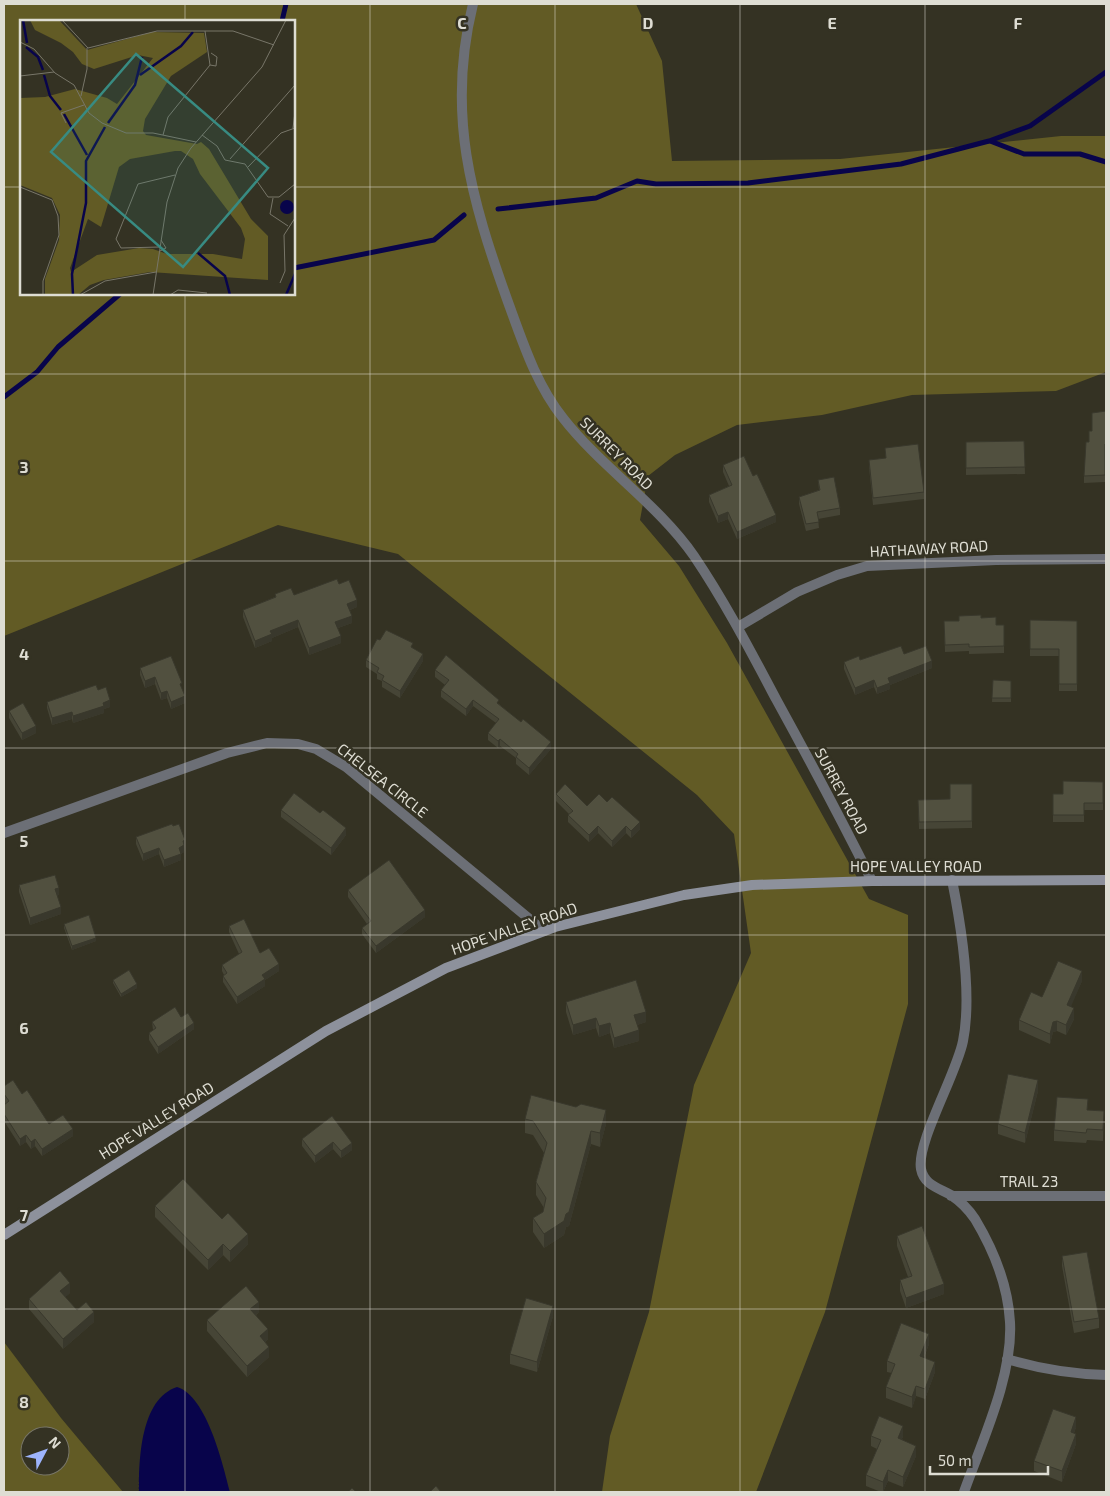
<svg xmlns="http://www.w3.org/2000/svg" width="1110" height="1496" font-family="'Exo 2',sans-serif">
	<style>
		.green { fill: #625b25; fill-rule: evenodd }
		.water { fill: #08044b }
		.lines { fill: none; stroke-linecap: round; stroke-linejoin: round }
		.stream { stroke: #08044b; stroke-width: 5 }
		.minor { stroke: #6c6f76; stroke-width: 10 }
		.secondary { stroke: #8d919c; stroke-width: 10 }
		.wall { fill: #464536 }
		.shaded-wall { fill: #39382c }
		.building { fill: #51503f; stroke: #39382c }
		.grid { fill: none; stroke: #deddd3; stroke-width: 1; stroke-opacity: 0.55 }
		.labels { text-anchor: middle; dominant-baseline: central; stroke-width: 5; stroke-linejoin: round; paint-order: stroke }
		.street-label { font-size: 15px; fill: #deddd3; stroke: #343223 }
		.inset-river { fill: none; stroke: #08044b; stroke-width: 2.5 }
		.inset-road { fill: none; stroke: #787669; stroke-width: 1 }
		.view { fill: #388b82; fill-opacity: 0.15; stroke: #388b82; stroke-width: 2.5 }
		.inset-edge { fill: none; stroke: #deddd3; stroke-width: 2.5 }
		.grid-label { font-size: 16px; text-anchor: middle; font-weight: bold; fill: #deddd3; stroke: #343223; stroke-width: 5; stroke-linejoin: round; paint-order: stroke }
	</style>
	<rect width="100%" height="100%" fill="#343223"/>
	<path class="green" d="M4 4H636L662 61 672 161 840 159 1061 136H1106V372L1056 391 912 395 822 415 737 425 675 455 648 476 640 520 679 566 727 643 869 899 908 915V1004L825 1312 756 1492H602L610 1436 649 1312 694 1085 751 953 734 834 697 795 398 554 278 525 4 636ZM21 21H294V294H21Z
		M4 1342 61 1418 123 1492H4ZM30 1436H60V1466H30Z"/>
	<path class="water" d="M177 1387C207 1396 223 1465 230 1492H139C139 1461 140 1399 177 1387Z"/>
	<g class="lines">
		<path class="stream" d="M282 21 286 4
			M990 141 1024 154H1080L1106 162
			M498 209 596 198 637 181 656 184 748 183 901 164 989 141 1030 126 1106 72
			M294 268 434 240 464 215
			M4 397 37 372 58 347 120 294"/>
		<path class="minor" d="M473 4C446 113 471 199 508 302 523 343 536 384 563 418 602 468 658 504 694 556 725 602 750 650 776 699 809 759 841 819 872 881
			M738 627 797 592 837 575 867 566 996 560 1106 559
			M4 833 227 753 267 743 298 744 316 749 346 767 544 931
			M952 880C961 925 972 996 963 1041 957 1073 916 1143 921 1169 924 1185 939 1188 951 1195 960 1201 969 1210 975 1219 993 1249 1008 1286 1010 1322 1013 1376 982 1441 964 1492
			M951 1196H1106
			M1007 1359C1040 1369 1072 1374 1106 1375"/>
		<path class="secondary" d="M4 1235 326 1031 446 968 555 927 684 895 752 885 872 881 1106 880"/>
	</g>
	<path class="wall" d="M1106 411V451H1105V482L1084 483V476L1089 442 1092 431Z
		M1024 441 1025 474 966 475V442Z
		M885 448 924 492V499L873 505 869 467V460L886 458Z
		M723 465 753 476 776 522 737 539 728 519 718 523 709 502V495L729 486 723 472Z
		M818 480 840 508V515L818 519 819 528 806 531 799 504V497L819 490Z
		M339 584 357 607 350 610 352 623 338 628 341 643 309 655 298 627 272 638V641L255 648 243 617V610L275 597V594L294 595Z
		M1030 620 1077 621V691H1059V656H1030Z
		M944 621H959L996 625H1004V653L969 654V651L945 652Z
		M380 640 413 648 423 661 400 698 382 687V681L377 679V674L366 667V660Z
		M904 654 932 668 890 685V689L877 694 874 687 855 695 844 669V662Z
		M140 668 182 689 185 703 171 709 167 698 161 700 155 684 145 688 140 675Z
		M435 670 499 704 551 749 529 775 516 764V758L500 746 498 748 488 740V733L496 723 473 706 466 716 441 697V690L445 685 435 677Z
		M993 680 1011 681V702H992Z
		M98 690 110 707 104 709V713L73 723 72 719 52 725 47 708V702Z
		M9 711 36 733 22 740 9 718Z
		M1103 782V810H1084V822H1053V794H1063Z
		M972 784V828L919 829 918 800 950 799Z
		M556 794 587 806 607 802 640 829 631 838 626 833 612 847 598 833 589 842 568 822V815L569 814 556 801Z
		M281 810 346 835 331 855 281 817Z
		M173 826 185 840 184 852 181 854V860L164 867 159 854 143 861 136 844V837Z
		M19 885 59 895H57L61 914 30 925 19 892Z
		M348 890 425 917 376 953 362 934V928L367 924 348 897Z
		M64 924 96 941 72 950 64 928Z
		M229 926 260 953 279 971 265 980V986L237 1004 223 982V976L224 975 222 971V965L239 954 229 932Z
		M113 980 137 988 121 997 113 983Z
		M1082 981 1070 1007 1074 1019 1066 1035 1057 1031 1053 1032 1050 1044 1019 1030V1020L1042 997Z
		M566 1002 646 1022 637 1025 639 1041 614 1048 610 1033 599 1037 596 1028 573 1035 566 1012Z
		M181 1017 194 1029 158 1054 149 1040V1033L153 1030 152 1022Z
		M4 1086 22 1094 49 1124 73 1136 42 1156 35 1146 31 1149 26 1142 20 1146 4 1121V1105L5 1104 4 1101Z
		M1038 1091 1025 1143 998 1134V1124Z
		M1088 1110 1104 1111 1103 1141 1087 1140 1086 1143 1054 1141V1130Z
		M332 1116 352 1150 341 1158 333 1149 315 1163 302 1146V1139Z
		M525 1119 606 1124 600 1147 591 1144 569 1226 566 1227 564 1235 544 1248 533 1232V1218L543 1212 544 1208 536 1195V1182L544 1153 533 1135 525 1133Z
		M155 1206 222 1219 248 1244 230 1262 223 1255 208 1270 155 1217Z
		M897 1236 944 1294 906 1308 900 1291V1280L908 1277 897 1246Z
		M1062 1256 1099 1318V1328L1074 1333 1062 1266Z
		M70 1293 65 1297 77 1310 94 1322 63 1349 29 1309V1299Z
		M259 1312 256 1315 268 1339 265 1342 269 1357 247 1377 207 1331V1320Z
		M553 1316 537 1372 510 1364V1354Z
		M929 1344 924 1358 935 1372 925 1399 916 1396 912 1408 886 1398V1387L892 1373 887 1372V1361Z
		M1076 1427 1074 1433 1076 1444 1062 1482 1034 1471V1461Z
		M871 1436H903L902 1439 916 1456 903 1487 888 1481 883 1492H881L866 1486V1475L877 1449 871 1446Z"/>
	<path class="shaded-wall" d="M728 512V519L718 523V516Z
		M776 515V522L737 539V532Z
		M357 600V607L347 611V604Z
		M352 616V623L335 629V622Z
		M298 620V627L272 638V641L255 648V641L270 631Z
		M341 636V643L309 655V648Z
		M423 654V661L400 698V691Z
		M932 661V668L890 685V689L877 694V688L888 678Z
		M155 677V684L145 688V681Z
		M874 680V687L855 695V688Z
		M167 691V698L161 700V693Z
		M185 696V703L171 709V702Z
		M110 700V707L104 709V713L73 723V716L103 703Z
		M473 700V706L466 716V709Z
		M72 712V719L52 725V718Z
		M36 726V733L22 740V733Z
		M500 739V746L498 748V741Z
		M551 742V749L529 775V768Z
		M640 822V829L631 838V831Z
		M598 826V833L589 842V835Z
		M626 826V833L612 847V841Z
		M346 828V835L331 855V848Z
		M185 840 184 852 181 854V860L164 867V860L179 848 183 841Z
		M159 848V854L143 861V854Z
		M59 888V895L55 896V889Z
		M61 907V914L30 925V918Z
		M425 910V917L376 953V946Z
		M96 938V941L72 950V946Z
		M279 964V971L265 980V986L237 1004V997L262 975Z
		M1082 971V981L1067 1016V1005Z
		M137 984V988L121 997V994Z
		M1074 1008V1019L1066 1035V1025Z
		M646 1012V1022L634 1026V1015Z
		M596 1018V1028L573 1035V1025Z
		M1057 1021V1031L1053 1032 1050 1044V1034L1053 1022Z
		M194 1023V1029L158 1054V1047Z
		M610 1023V1033L599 1037V1026Z
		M639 1030V1041L614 1048V1038Z
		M1038 1080V1091L1025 1143V1133Z
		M606 1110V1124L600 1147V1133Z
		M73 1129V1136L42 1156V1149Z
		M591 1131V1144L569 1226 566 1227 564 1235 544 1248V1234Z
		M26 1135V1142L20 1146V1139Z
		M35 1139V1146L31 1149V1142Z
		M333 1142V1149L315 1163V1156Z
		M352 1143V1150L341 1158V1151Z
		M248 1234V1244L230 1262V1251Z
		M223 1244V1255L208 1270V1260Z
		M70 1283V1293L60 1302V1291Z
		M944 1284V1294L906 1308V1298Z
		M259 1302V1312L250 1319V1309Z
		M553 1306V1316L537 1372V1362Z
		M94 1312V1322L63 1349V1339Z
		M268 1329V1339L260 1347V1336Z
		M929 1334V1344L920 1367V1356Z
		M269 1347V1357L247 1377V1366Z
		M935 1362V1372L925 1399V1389Z
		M916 1386V1396L912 1408V1397Z
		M1076 1417V1427L1071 1442V1432Z
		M903 1426V1436L898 1448V1438Z
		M1076 1434V1444L1062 1482V1471Z
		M916 1446V1456L903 1487V1477Z
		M888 1470V1481L883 1492V1482Z"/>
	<path class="building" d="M1106 411V444H1105V475L1084 476 1086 442H1089V431H1092V413Z
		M1024 441 1025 467 966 468V442Z
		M918 444 924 492 873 498 869 460 886 458 885 448Z
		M744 456 753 476 757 474 776 515 737 532 728 512 718 516 709 495 732 485 723 465Z
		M834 477 840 508 817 512 819 522 806 524 799 497 820 490 818 480Z
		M337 579 339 584 349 580 357 600 347 604 352 616 335 622 341 636 309 648 298 620 270 631 272 634 255 641 243 610 276 597 275 594 291 588 294 595Z
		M981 615V618L996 617V625H1004V646L969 647V644L945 645 944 621H959V616Z
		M1030 620 1077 621V684H1059V649H1030Z
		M386 630 413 643 411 647 423 654 400 691 382 680 384 676 377 672 379 668 366 660 377 639 380 640Z
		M901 646 904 654 926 646 932 661 888 678 890 683 877 688 874 680 855 688 844 662 859 656 860 660Z
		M446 655 499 700 497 703 521 722 523 719 551 742 529 768 516 757 518 754 500 739 498 741 488 733 499 719 473 700 466 709 441 690 449 680 435 670Z
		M171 656 182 683 180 684 185 696 171 702 167 691 161 693 155 677 145 681 140 668Z
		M993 680 1011 681V698H992Z
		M96 685 98 690 106 687 110 700 103 703 104 706 73 716 72 712 52 718 47 702Z
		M23 703 36 726 22 733 9 711Z
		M1063 781 1103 782V803H1084V815H1053V794H1063Z
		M565 784 587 806 599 794 607 802 612 797 640 822 631 831 626 826 612 841 598 826 589 835 568 815 573 811 556 794Z
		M950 784H972V821L919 822 918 800 950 799Z
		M294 793 320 813 323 810 346 828 331 848 281 810Z
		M172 824 173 826 179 824 185 840 183 841 184 845 179 848 181 854 164 860 159 848 143 854 136 837Z
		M389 860 425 910 376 946 362 928 371 921 348 890Z
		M55 875 59 888 55 889 61 907 30 918 19 885Z
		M89 915 96 938 72 946 64 924Z
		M244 919 260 953 269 948 279 964 262 975 265 979 237 997 223 976 227 973 222 965 242 952 229 926Z
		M1058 961 1082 971 1067 1005 1074 1008 1066 1025 1057 1021 1053 1022 1050 1034 1019 1020 1031 992 1042 997Z
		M129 970 137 984 121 994 113 980Z
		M636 980 646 1012 634 1015 639 1030 614 1038 610 1023 599 1026 596 1018 573 1025 566 1002Z
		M175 1007 181 1017 188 1013 194 1023 158 1047 149 1033 156 1028 152 1022Z
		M1008 1074 1038 1080 1025 1133 998 1124Z
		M13 1080 22 1094 27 1090 49 1124 63 1115 73 1129 42 1149 35 1139 31 1142 26 1135 20 1139 4 1114V1105L9 1101 4 1094V1086Z
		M531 1095 576 1107 581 1104 606 1110 600 1133 591 1131 569 1212 566 1214 564 1221 544 1234 533 1218 543 1212 546 1198 536 1182 547 1143 533 1121 525 1119Z
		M1057 1097 1088 1099 1087 1110 1104 1111 1103 1130 1087 1129 1086 1133 1054 1130Z
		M332 1116 352 1143 341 1151 333 1142 315 1156 302 1139Z
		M183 1179 222 1219 228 1213 248 1234 230 1251 223 1244 208 1260 155 1206Z
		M922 1226 944 1284 906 1298 900 1280 912 1276 897 1236Z
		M1087 1252 1099 1318 1074 1322 1062 1256Z
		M60 1271 70 1283 60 1291 77 1310 86 1302 94 1312 63 1339 29 1299Z
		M246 1286 259 1302 250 1309 268 1329 260 1336 269 1347 247 1366 207 1320Z
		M526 1298 553 1306 537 1362 510 1354Z
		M901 1323 929 1334 920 1356 935 1362 925 1389 916 1386 912 1397 886 1387 895 1364 887 1361Z
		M1053 1409 1076 1417 1071 1432 1076 1434 1062 1471 1034 1461Z
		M879 1416 903 1426 898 1438 916 1446 903 1477 888 1470 883 1482 866 1475 881 1440 871 1436Z
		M436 1486 441 1492H430Z
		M352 1488 356 1492H348Z"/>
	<path class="grid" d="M185 4V21M370 4V1492M555 4V1492M740 4V1492M925 4V1492M4 187H21M294 187H1106M185 294V1492M4 374H1106M4 561H1106M4 748H1106M4 935H1106M4 1122H1106M4 1309H1106"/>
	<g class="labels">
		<g class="street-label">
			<text transform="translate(617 453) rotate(45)">SURREY ROAD</text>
			<text transform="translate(929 548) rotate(-3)">HATHAWAY ROAD</text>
			<text transform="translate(383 780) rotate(38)">CHELSEA CIRCLE</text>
			<text transform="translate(842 791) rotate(62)">SURREY ROAD</text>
			<text x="916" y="866">HOPE VALLEY ROAD</text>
			<text transform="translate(514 928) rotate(-19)">HOPE VALLEY ROAD</text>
			<text transform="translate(156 1120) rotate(-32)">HOPE VALLEY ROAD</text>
			<text x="1029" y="1181">TRAIL 23</text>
		</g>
	</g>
	<g transform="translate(20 20)">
		<rect width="275" height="275" fill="#343223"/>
		<path d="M10 0H39L67 30 132 12 184 13 187 32 151 56 125 99 123 111 126 115 177 124 181 122 189 129 231 199 248 216V260L130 252 84 260 70 265 58 275H25V259L39 220 40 195 32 178 0 165V78L25 77 55 69 87 78 97 84 133 38 118 35 74 49 62 44 53 32 41 23 15 10ZM155 131H161L173 139 180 154 221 208 225 219 222 239 193 234H147L133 229 119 228 77 235 51 252 50 248 68 199 81 207 99 147 110 139Z" fill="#625b25" fill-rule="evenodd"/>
		<path d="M260 187a7 7 0 1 1 14 0a7 7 0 1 1-14 0Z" fill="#08044b"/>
		<path class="inset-river" d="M3 0 7 23M6 27 18 37 23 50M24 55 30 76 41 90M120 55 161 26 173 12M44 94 67 135M88 103 115 65 122 37M178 233 205 256 210 275M53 275 52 254 66 183V141L85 107M266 275 275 254"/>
		<path class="inset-road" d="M42 0 68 28 137 11H213L254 25M0 22 14 29 35 53 54 65 69 93 82 103 106 113H133L176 122M190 45 196 46 197 37 191 33M0 56 34 52M61 76 67 49V28M46 103 41 93 64 85M273 108 275 92M143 115 148 97 190 45 185 11M182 115 197 126 205 140 225 144 248 177H259L275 164M210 139 275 65M228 147 261 113 275 108M0 167 32 180 38 196 39 215 23 261V275M253 178 250 194 268 206M140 227 101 228 96 219 118 164 155 155M140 231 146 228 141 220M260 263 265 251 264 215 275 198M60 275 85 261 136 252M133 275 147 182 158 148 171 128 242 47 266 0M150 275 158 270 187 273"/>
		<path class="view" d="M116 34 248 148 163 247 31 132Z"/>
		<rect width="275" height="275" class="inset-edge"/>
	</g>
	<g class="grid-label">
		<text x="462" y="29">C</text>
		<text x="648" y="29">D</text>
		<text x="832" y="29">E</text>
		<text x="1018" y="29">F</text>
		<text x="24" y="473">3</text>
		<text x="24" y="660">4</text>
		<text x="24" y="847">5</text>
		<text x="24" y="1034">6</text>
		<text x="24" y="1221">7</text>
		<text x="24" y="1408">8</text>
	</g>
	<rect width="1110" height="1496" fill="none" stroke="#deddd3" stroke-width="10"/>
	<g transform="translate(45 1451) rotate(49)"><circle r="24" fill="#343223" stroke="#787669"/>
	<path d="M0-4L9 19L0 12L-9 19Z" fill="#9db4fd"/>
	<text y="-8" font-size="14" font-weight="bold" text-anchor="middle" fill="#deddd3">N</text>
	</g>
	<path d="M930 1466v8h118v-8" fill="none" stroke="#deddd3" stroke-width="2.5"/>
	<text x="938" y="1466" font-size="15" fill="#deddd3" stroke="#343223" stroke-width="4" paint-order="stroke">50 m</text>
</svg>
